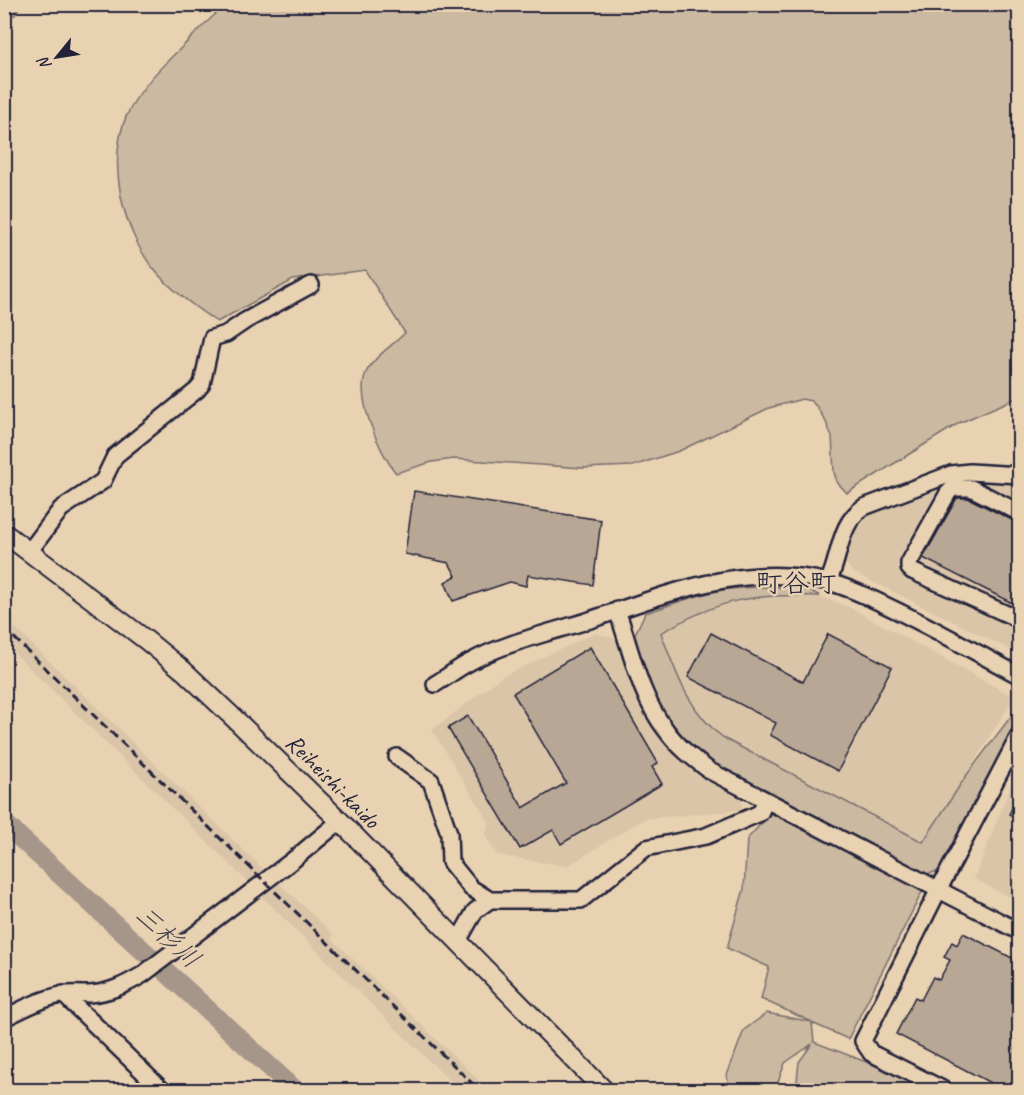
<svg xmlns="http://www.w3.org/2000/svg" width="1024" height="1095" font-family="Caveat,'Klee One',sans-serif">
	<style>
		.built { fill: #dac5a9 }
		.green { fill: #ccb9a1; stroke: #776e6e; stroke-width: 1.5 }
		.lines { fill: none; stroke-linecap: round; stroke-linejoin: round }
		.river { stroke: #a59689; stroke-width: 20 }
		.building { fill: #b7a794; stroke: #22223b; stroke-width: 1.5 }
		.minor-casing { stroke: #22223b; stroke-width: 20 }
		.major-casing { stroke: #22223b; stroke-width: 22 }
		.minor { stroke: #e9d2b2; stroke-width: 15 }
		.major { stroke: #e9d2b2; stroke-width: 18 }
		.rail { stroke: #22223b; stroke-width: 3; stroke-dasharray: 9 4.5; stroke-linecap: butt }
		.labels { text-anchor: middle; dominant-baseline: central; stroke-width: 5; stroke-linejoin: round; paint-order: stroke }
		.street-label { font-size: 24px; fill: #22223b; stroke: #e9d2b2 }
		.water-label { font-size: 26px; font-style: italic; fill: #433f4e; stroke: #e9d2b2 }
		.quarter-label { font-size: 27px; fill: #22223b; stroke: #e9d2b2 }
	</style>
	<rect width="100%" height="100%" fill="#e9d2b2"/>
	<filter id="ink" filterUnits="userSpaceOnUse"><feTurbulence type="fractalNoise" baseFrequency=".0167" numOctaves="2"/><feDisplacementMap in="SourceGraphic" scale="12" xChannelSelector="R" yChannelSelector="G"/><feConvolveMatrix kernelMatrix="1 2 1 2 8 2 1 2 1" color-interpolation-filters="sRGB"/></filter>
	<g filter="url(#ink)">
		<path class="built" d="M967 480 1019 484V654L853 572 844 562 852 531 859 520 870 511 947 483Z
			M807 592 849 607 1014 697 923 846 719 738 694 715 656 633 703 607 750 594Z
			M4 617 268 874 253 887 5 644Z
			M595 633 617 639 637 699 656 732 677 757 699 776 743 797 741 810 644 819 567 866 497 855 485 835 489 822 432 730 501 677Z
			M1019 765V902L974 879Z
			M276 880 334 935 331 938 489 1090H459L258 893Z"/>
		<path class="green" d="M4 5 5 4 20 5 15 15 5 16Z
			M227 5H1019V397L959 423 847 493 837 482 834 472 832 437 826 422 817 407 811 401 802 399 769 408 679 451 633 466 583 468 454 459 432 462 396 473C380 453 352 394 368 369 377 354 393 345 405 333L365 270 293 280 217 322C196 308 174 292 157 273 122 233 103 155 131 107 144 84 162 66 181 48 196 33 210 17 227 5Z
			M787 587 811 591 820 596C754 593 719 599 661 633 676 673 689 713 725 739L923 842 966 776 1015 711 1014 690 1017 687 1019 693V721L941 871 926 874 717 767C663 725 654 699 634 636L645 613C668 606 690 597 713 592 737 587 762 587 787 587Z
			M773 811 923 890 848 1039 812 1023 814 1042 908 1078 928 1090H796L799 1062 812 1044 785 1063 775 1090H729L727 1075 744 1030 767 1013 812 1022 761 999 769 967 727 948 744 889 747 839Z"/>
		<g class="lines">
			<path class="river" d="M4 823 295 1090"/>
		</g>
		<path class="building" d="M414 491 601 520 593 585 528 575 526 586 510 582 453 601 445 582 456 576 449 563 405 554Z
			M957 498H968L1020 524V607L923 558Z
			M711 633 803 682 828 634 892 667 838 771 770 735 776 723 688 677Z
			M590 647 658 763 652 767 662 784 561 844 553 830 520 849 448 728 468 716 523 808 566 783 513 693Z
			M1020 793V820L1009 814Z
			M963 933 1020 962V1090H1004L896 1034 915 997 921 1000 933 977 939 980 950 960 944 957 952 942 957 945Z"/>
		<g class="lines">
			<g class="minor-casing">
				<path id="minor" d="M1020 513 971 488H953L948 493 909 563V568L912 571 1020 620
					M29 552 61 509 103 481 115 456 197 390 202 384 212 338 226 334 245 321 311 285
					M828 582C841 556 838 524 864 507L951 474 970 472 1020 475
					M617 610C631 650 640 697 666 730 678 747 694 759 710 771L1020 932
					M435 684C447 677 458 668 470 662 504 643 552 632 590 620 667 594 746 561 828 582 849 587 868 597 887 606 932 627 975 652 1020 676
					M397 757 431 781 449 833 450 862 471 888 490 900
					M458 941 475 911 490 900H581L646 848 706 836 760 813 766 800
					M63 994 162 1090
					M4 1018C23 1009 41 999 61 995 70 993 80 994 89 994 109 993 125 985 142 975L293 860 340 821
					M944 1090 871 1053 863 1041 939 889 1020 734"/>
			</g>
			<g class="major-casing">
				<path id="major" d="M4 533 146 640 184 671 237 721 340 821 604 1090"/>
			</g>
			<use href="#minor" class="minor"/>
			<use href="#major" class="major"/>
			<path class="rail" d="M4 628 479 1090"/>
		</g>
	</g>
	<g class="labels">
		<g class="street-label">
			<text transform="translate(333 781) rotate(45)">Reiheishi-kaido</text>
		</g>
		<g class="water-label">
			<text transform="translate(168 937) rotate(43)">三杉川</text>
		</g>
		<g class="quarter-label">
			<text x="796" y="583">町谷町</text>
		</g>
	</g>
	<rect width="1024" height="1095" fill="none" stroke="#e9d2b2" stroke-width="24"/>
	<rect x="12" y="12" width="1000" height="1071" fill="none" stroke="#22223b" stroke-width="2" filter="url(#ink)"/>
	<g transform="translate(57 57) rotate(240)" stroke="#e9d2b2" stroke-width="4.5" paint-order="stroke">
	<path d="M0-4.5L10 22L0 15L-10 22Z" fill="#22223b"/>
	<text y="-9" font-size="16" font-weight="bold" text-anchor="middle" fill="#22223b">N</text>
	</g>
</svg>
